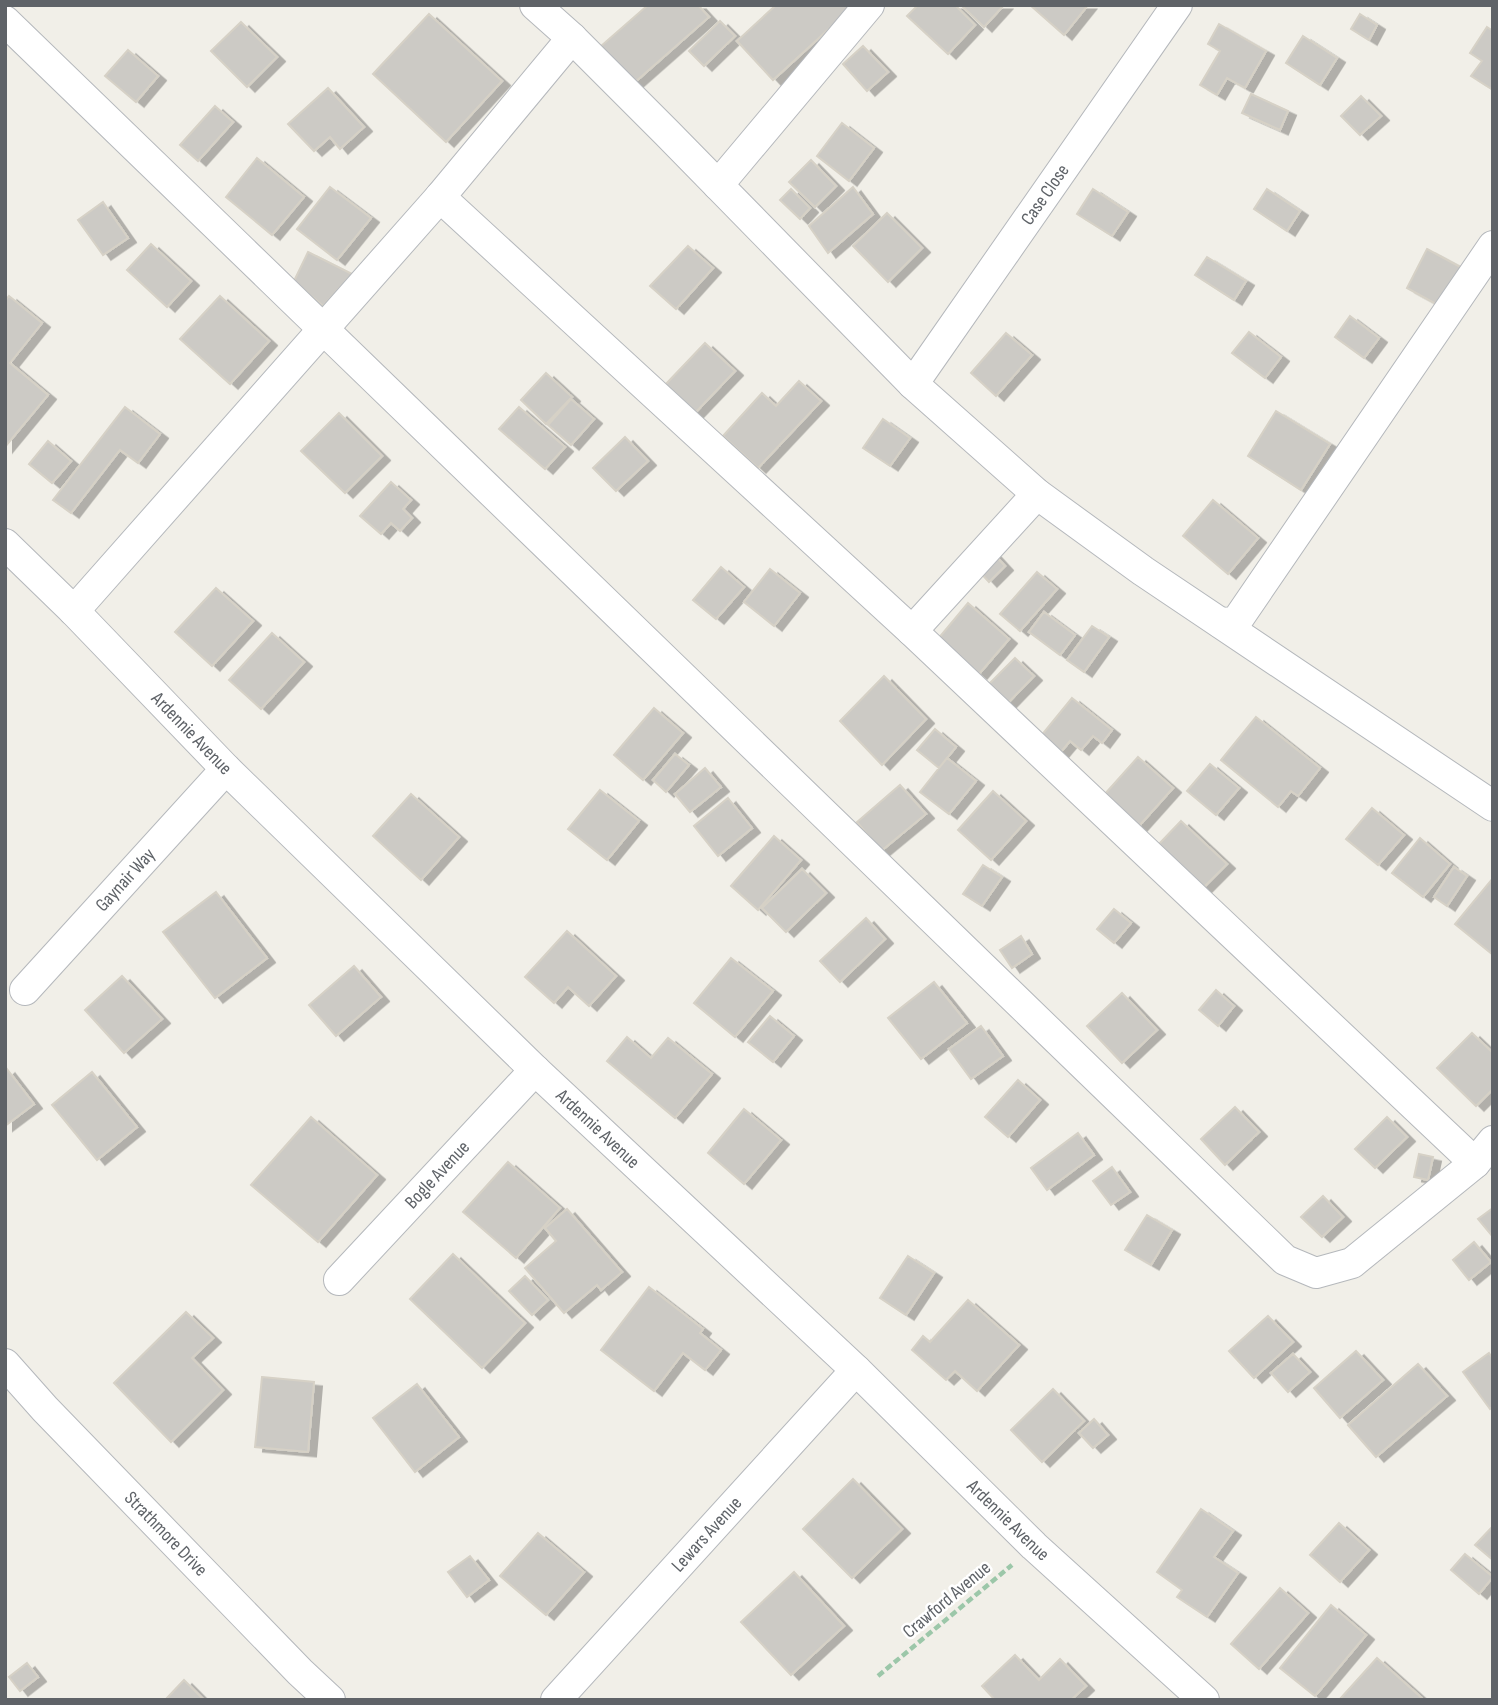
<svg xmlns="http://www.w3.org/2000/svg" width="1498" height="1705" font-family="'Sofia Sans Condensed',sans-serif">
	<style>
		.building { fill: #cccac5; stroke: #d6d1c6; stroke-width: 2; filter: url(#shadow) }
		.lines { fill: none; stroke-linecap: round; stroke-linejoin: round }
		.street-casing { stroke: #b5b8bc; stroke-width: 32 }
		.path { stroke: #9cc7a9; stroke-width: 4.5; stroke-dasharray: 7 3.5; stroke-linecap: butt }
		.street { stroke: #fff; stroke-width: 30 }
		.labels { text-anchor: middle; dominant-baseline: central; stroke-width: 5; stroke-linejoin: round; paint-order: stroke }
		.street-label { font-size: 19px; fill: #5f6368; stroke: #fff }
	</style>
	<defs>
		<filter id="shadow"><feDropShadow dx="8" dy="4.5" stdDeviation="0" flood-color="#0004"/></filter>
	</defs>
	<rect width="100%" height="100%" fill="#f1efe8"/>
	<path class="building" d="M648 5H698L709 17 634 83 601 46Z
		M776 5H855L773 80 737 41Z
		M918 5H955L975 25 948 54 907 16Z
		M961 5H1004L984 27Z
		M1030 5H1088L1064 35Z
		M429 14 502 81 446 142 373 74Z
		M1360 14 1377 25 1369 40 1351 29Z
		M720 21 735 36 704 66 689 51Z
		M241 22 277 57 247 87 211 51Z
		M1219 24 1266 51 1245 88 1227 78 1217 95 1200 85 1220 51 1208 44Z
		M1487 27 1493 31V90L1471 76 1482 61 1470 53Z
		M1303 36 1337 58 1320 85 1286 63Z
		M863 46 888 72 867 91 843 64Z
		M128 50 158 76 136 102 105 76Z
		M328 88 364 127 340 149 330 137 314 151 288 124Z
		M1251 94 1288 111 1280 130 1242 113Z
		M1361 96 1381 116 1360 135 1341 116Z
		M215 106 233 122 198 161 180 145Z
		M842 123 874 148 849 181 817 156Z
		M257 158 304 197 272 235 226 197Z
		M811 160 836 186 815 207 789 182Z
		M330 187 371 218 337 260 297 229Z
		M853 187 873 214 828 253 809 226Z
		M791 189 810 208 800 219 780 200Z
		M1093 189 1128 212 1112 236 1077 214Z
		M1267 189 1300 211 1287 231 1254 209Z
		M103 202 128 238 103 255 78 220Z
		M887 213 922 248 888 282 853 246Z
		M151 244 191 281 167 307 127 270Z
		M688 246 713 268 676 309 650 286Z
		M1427 249 1466 270 1445 309 1407 288Z
		M308 252 352 274 323 306 294 281Z
		M1207 257 1246 281 1234 300 1195 275Z
		M9 296 42 323 10 363 48 395 5 447V301Z
		M220 296 269 341 230 384 180 339Z
		M1350 316 1379 338 1364 358 1335 337Z
		M1249 332 1281 357 1265 378 1232 353Z
		M1006 333 1032 355 996 396 971 373Z
		M705 343 735 371 694 414 664 386Z
		M546 373 572 397 546 424 521 400Z
		M799 381 821 401 758 468 723 436 762 393 776 406Z
		M571 399 594 419 571 445 548 425Z
		M125 407 160 434 138 463 120 450 71 513 53 500Z
		M519 407 565 447 545 469 499 429Z
		M1276 411 1330 444 1301 490 1248 456Z
		M339 413 382 456 345 493 301 451Z
		M883 419 910 438 890 466 863 448Z
		M625 437 648 461 616 491 593 468Z
		M48 441 71 461 52 483 29 464Z
		M391 482 411 500 403 509 412 518 400 531 391 523 381 534 360 516Z
		M1213 500 1258 538 1228 574 1183 536Z
		M993 553 1005 566 989 582 977 569Z
		M721 567 744 587 716 619 693 600Z
		M770 569 800 593 774 626 744 602Z
		M1037 572 1057 589 1020 631 1000 614Z
		M216 588 253 621 212 666 175 632Z
		M968 603 1009 639 979 674 938 639Z
		M1044 612 1075 635 1060 655 1029 632Z
		M1092 626 1109 637 1084 672 1067 660Z
		M272 633 304 662 261 709 229 680Z
		M1015 658 1034 676 1004 707 985 688Z
		M884 676 926 719 882 765 840 721Z
		M1072 698 1112 730 1102 743 1093 736 1081 750 1070 741 1060 753 1040 737Z
		M654 708 683 733 643 780 614 755Z
		M1256 717 1320 768 1298 796 1291 791 1278 807 1221 760Z
		M935 729 956 747 939 768 917 750Z
		M675 754 689 765 666 792 653 780Z
		M1138 757 1173 788 1139 826 1104 795Z
		M947 758 976 781 949 814 920 792Z
		M1210 764 1239 788 1216 815 1187 791Z
		M705 768 721 787 690 812 675 794Z
		M900 785 926 814 881 851 857 822Z
		M600 790 639 821 607 860 568 829Z
		M993 791 1026 821 991 860 958 830Z
		M411 794 459 837 421 880 373 836Z
		M728 798 752 828 718 856 694 826Z
		M1372 808 1404 835 1378 865 1346 839Z
		M1181 821 1227 864 1203 888 1158 845Z
		M774 836 801 860 758 910 731 886Z
		M1420 838 1450 864 1423 897 1392 873Z
		M983 865 1002 877 982 906 963 894Z
		M1454 867 1467 876 1447 906 1434 897Z
		M802 869 826 893 786 932 762 908Z
		M1493 878V955L1455 924Z
		M216 892 267 958 215 998 163 932Z
		M1114 909 1131 923 1114 943 1097 929Z
		M866 918 885 939 840 982 820 961Z
		M567 931 616 976 589 1006 568 987 554 1003 525 977Z
		M1021 936 1032 954 1012 968 1000 950Z
		M731 958 773 991 735 1037 694 1003Z
		M354 966 381 997 336 1036 309 1005Z
		M122 976 162 1019 124 1053 85 1010Z
		M934 982 967 1023 921 1059 888 1018Z
		M1216 990 1234 1006 1218 1026 1199 1010Z
		M1122 993 1157 1030 1122 1063 1087 1026Z
		M770 1016 794 1036 773 1062 748 1042Z
		M981 1026 1003 1056 971 1079 949 1049Z
		M1472 1033 1493 1053V1089L1476 1106 1437 1068Z
		M627 1037 651 1058 668 1038 712 1074 675 1118 607 1061Z
		M7 1069 34 1104 5 1126V1071Z
		M92 1072 137 1127 97 1160 52 1105Z
		M1018 1080 1040 1100 1008 1137 985 1117Z
		M1235 1107 1259 1132 1225 1165 1201 1139Z
		M744 1109 781 1140 744 1184 708 1153Z
		M311 1117 377 1175 318 1242 251 1185Z
		M1387 1117 1407 1137 1375 1168 1355 1149Z
		M1078 1133 1094 1155 1047 1190 1031 1168Z
		M1419 1154 1433 1157 1428 1180 1414 1177Z
		M508 1162 560 1208 516 1258 463 1212Z
		M1112 1167 1130 1192 1111 1205 1093 1181Z
		M1323 1196 1343 1217 1322 1237 1301 1217Z
		M1493 1208V1237L1478 1219Z
		M567 1209 622 1272 601 1290 597 1285 564 1313 525 1268 556 1241 545 1228Z
		M1147 1215 1172 1230 1151 1265 1125 1250Z
		M1474 1242 1491 1262 1469 1280 1453 1260Z
		M453 1254 525 1323 482 1368 410 1299Z
		M908 1256 934 1273 906 1315 880 1298Z
		M525 1276 548 1300 532 1315 509 1291Z
		M649 1287 703 1329 700 1333 721 1350 705 1370 683 1353 654 1391 601 1350Z
		M968 1300 1019 1345 977 1391 955 1371 946 1380 912 1350 923 1336 930 1342Z
		M186 1312 213 1338 192 1358 223 1390 171 1442 114 1383Z
		M1268 1316 1293 1342 1254 1378 1229 1351Z
		M1356 1351 1383 1380 1340 1418 1314 1388Z
		M1489 1353 1493 1359V1406L1490 1409 1463 1372Z
		M1293 1354 1310 1372 1288 1392 1271 1373Z
		M1418 1364 1447 1396 1376 1457 1348 1425Z
		M262 1377 314 1382 308 1452 255 1447Z
		M417 1384 459 1437 415 1472 373 1418Z
		M1053 1389 1084 1421 1042 1462 1011 1430Z
		M1094 1419 1108 1435 1093 1448 1079 1433Z
		M853 1479 902 1529 852 1578 803 1529Z
		M1201 1509 1233 1531 1214 1557 1238 1573 1207 1617 1177 1597 1182 1590 1157 1572Z
		M1339 1523 1369 1550 1340 1582 1310 1555Z
		M1493 1526V1560L1475 1545Z
		M538 1533 584 1572 546 1615 500 1576Z
		M1465 1554 1493 1577 1479 1594 1451 1570Z
		M470 1556 489 1580 467 1597 448 1572Z
		M794 1572 844 1626 791 1675 741 1622Z
		M1280 1588 1308 1613 1259 1669 1231 1644Z
		M1331 1605 1366 1635 1315 1696 1280 1668Z
		M1015 1655 1039 1680 1060 1659 1086 1686 1071 1700H995L982 1686Z
		M1377 1658 1424 1700H1339Z
		M27 1663 38 1677 20 1691 9 1677Z
		M184 1680 204 1700H165Z"/>
	<g class="lines">
		<g class="street-casing">
			<g id="street">
				<path d="M535 5 572 38 667 133 913 384 1037 494 1143 571 1493 806"/>
				<path d="M5 21 1285 1260 1316 1273 1352 1263 1475 1163 1493 1141"/>
				<path d="M718 185 869 5"/>
				<path d="M440 197 912 631 1475 1163"/>
				<path id="s1" d="M913 384 1177 5"/>
				<path id="s2" d="M5 544 74 611 226 769 535 1070 856 1370 1034 1546 1204 1700"/>
				<path d="M74 611 440 197 572 38"/>
				<path d="M1221 623 1236 622 1493 246"/>
				<path d="M912 631 1037 494"/>
				<path id="s3" d="M25 990 226 769"/>
				<path id="s4" d="M339 1280 535 1070"/>
				<path id="s5" d="M5 1364 45 1409 300 1672 330 1700"/>
				<path id="s6" d="M556 1700 856 1370"/>
			</g>
		</g>
		<path class="path" d="M878 1676 1012 1565"/>
		<use href="#street" class="street"/>
	</g>
	<g class="labels">
		<g class="street-label">
			<text stroke="none"><textPath href="#s1" startOffset="231">Case Close</textPath></text>
			<text stroke="none"><textPath href="#s2" startOffset="266">Ardennie Avenue</textPath></text>
			<text stroke="none"><textPath href="#s3" startOffset="149">Gaynair Way</textPath></text>
			<text stroke="none"><textPath href="#s2" startOffset="833">Ardennie Avenue</textPath></text>
			<text stroke="none"><textPath href="#s4" startOffset="144">Bogle Avenue</textPath></text>
			<text stroke="none"><textPath href="#s2" startOffset="1400">Ardennie Avenue</textPath></text>
			<text stroke="none"><textPath href="#s5" startOffset="234">Strathmore Drive</textPath></text>
			<text stroke="none"><textPath href="#s6" startOffset="224">Lewars Avenue</textPath></text>
			<text transform="translate(947 1600) rotate(-40)">Crawford Avenue</text>
		</g>
	</g>
	<rect width="1498" height="1705" fill="none" stroke="#5f6368" stroke-width="14"/>
</svg>
